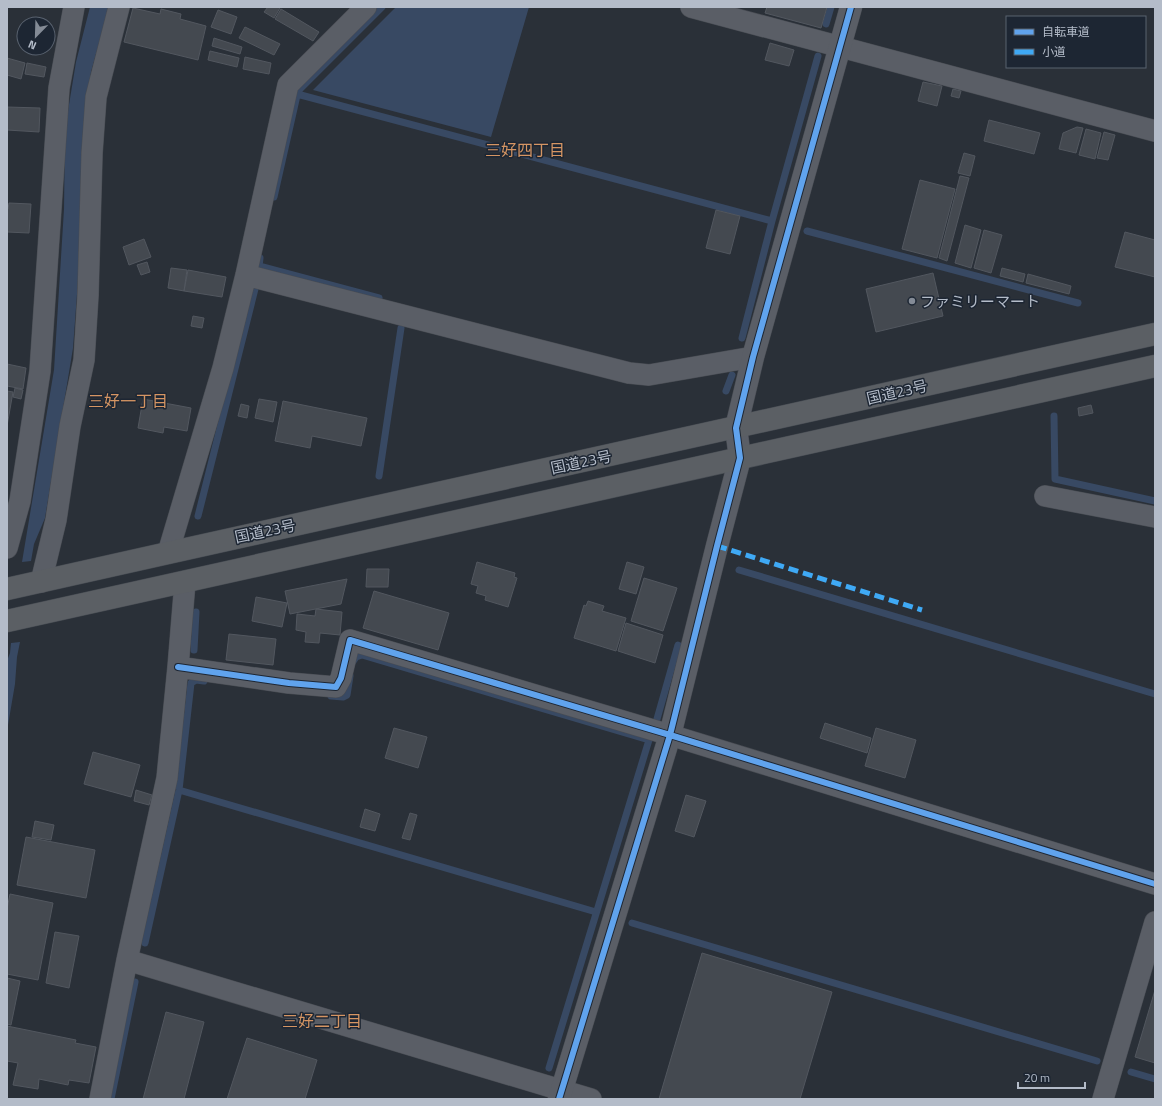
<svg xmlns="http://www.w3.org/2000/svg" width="1162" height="1106" font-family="'Titillium Web','Noto Sans JP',sans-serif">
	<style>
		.water { fill: #384963 }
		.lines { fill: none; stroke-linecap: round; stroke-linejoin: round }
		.stream { stroke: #384963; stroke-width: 7 }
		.building { fill: #444950; stroke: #52575f }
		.minor-casing { stroke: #484c53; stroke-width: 22 }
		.tertiary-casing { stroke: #484c53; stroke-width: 23 }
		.trunk-casing { stroke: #474c53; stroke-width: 23 }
		.minor { stroke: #5a5e66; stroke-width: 21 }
		.tertiary { stroke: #5a5e66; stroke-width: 22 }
		.trunk { stroke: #5b5f64; stroke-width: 22 }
		.quiet { stroke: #3fa9f5; stroke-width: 5; stroke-dasharray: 10 5; stroke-linecap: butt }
		.cycleway-casing { stroke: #1d2633; stroke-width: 8 }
		.cycleway { stroke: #60a3ed; stroke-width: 6 }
		.poi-dot { fill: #848b96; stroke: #1d2633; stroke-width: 1.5 }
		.labels { text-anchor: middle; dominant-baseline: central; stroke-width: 3; stroke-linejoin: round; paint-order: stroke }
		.poi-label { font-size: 15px; fill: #b4bcc9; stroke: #1d2633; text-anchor: start }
		.street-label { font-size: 15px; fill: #b4bcc9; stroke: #1d2633 }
		.neighbourhood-label { font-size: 16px; fill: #d59563; stroke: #1d2633 }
	</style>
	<rect width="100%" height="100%" fill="#2a3038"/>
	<path class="water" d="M90 7H109L91 72 83 133 80 254 73 348 45 518 34 544 31 561 22 562 54 370 64 209 65 129 76 62Z
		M396 7H529L491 137 313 90Z
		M20 642 17 657 15 684 7 731V661L10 653 11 643Z"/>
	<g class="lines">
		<path class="stream" d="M826 24 831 7
			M297 94 772 221
			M274 197 298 91 382 7
			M807 231 1078 303
			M260 258 259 266 379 298
			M742 338 772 221 818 56
			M726 391 732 375
			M1054 416 1055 479 1155 501
			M379 476 401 328
			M198 516 255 289
			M739 570 1155 694
			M194 650 196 612
			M352 663 356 657 362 655 649 740 549 1068
			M331 696 343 697 347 695 350 676
			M657 719 678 645
			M179 790 596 912
			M632 923 1097 1061
			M145 943 179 790 191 683 196 680 204 681
			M1131 1072 1155 1079
			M111 1099 135 982"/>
	</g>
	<path class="building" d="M268 7H278L280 8 274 18 264 12Z
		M767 7H827L821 28 765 13Z
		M133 8 160 14 161 9 181 14 180 19 206 26 198 60 124 42Z
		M281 9 319 32 313 41 275 19Z
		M218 10 237 17 231 34 211 27Z
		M245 27 280 44 274 55 239 38Z
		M214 38 242 47 240 54 212 46Z
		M770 43 794 50 789 66 765 60Z
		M210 51 239 58 237 67 208 60Z
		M245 57 271 63 269 74 243 69Z
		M7 58 25 63 21 79 7 75Z
		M27 63 46 67 44 77 25 74Z
		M923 82 942 86 937 106 918 101Z
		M953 89 961 91 959 98 951 96Z
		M7 107 40 108 39 132 7 130Z
		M989 120 1040 133 1034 154 984 141Z
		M1077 127 1083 128 1076 153 1059 149 1063 133Z
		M1086 129 1101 133 1095 159 1079 155Z
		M1104 132 1115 135 1108 160 1097 158Z
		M964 153 975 156 970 176 958 173Z
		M960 176 969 178 947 261 939 258Z
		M920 180 955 189 937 258 902 249Z
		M9 203 31 204 29 233 7 232V209H8Z
		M716 210 740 216 730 254 706 248Z
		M965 225 981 230 971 268 955 263Z
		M984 230 1002 235 991 273 974 268Z
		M1125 232 1155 240V277L1115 267Z
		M144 239 151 257 129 265 123 247Z
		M147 262 150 272 141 275 137 265Z
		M171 268 187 270 184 291 168 288Z
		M1002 268 1025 274 1023 282 1000 276Z
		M188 270 226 277 222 297 184 291Z
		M933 273 943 316 876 332 866 289Z
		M1028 274 1071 286 1069 294 1026 283Z
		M193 316 204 318 202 328 191 326Z
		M7 364 26 368 23 389 7 386Z
		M15 388 23 390 21 399 13 397Z
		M7 391 13 392 7 426Z
		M143 399 191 408 187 431 164 427 163 433 138 428Z
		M259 399 277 402 273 422 255 418Z
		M283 401 367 418 361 446 312 436 310 448 275 441Z
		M241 404 249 406 247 418 238 416Z
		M1091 405 1093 413 1079 416 1078 408Z
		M477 562 515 573 514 577 517 578 508 607 485 600 486 596 476 593 478 586 471 584Z
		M627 562 644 567 636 594 619 589Z
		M367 569H389L388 587H366Z
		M644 578 677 588 663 631 631 621Z
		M347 579 341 604 290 614 285 591Z
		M374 591 449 613 438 650 363 628Z
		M256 597 287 603 282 627 252 621Z
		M588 601 604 606 602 611 626 618 616 651 574 638 584 605 586 606Z
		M316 609 342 612 340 635 320 633 319 643 305 642 306 632 296 630 297 614 315 616Z
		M626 623 663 635 655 663 618 651Z
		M229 634 276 639 273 665 226 660Z
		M825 723 871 738 867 753 820 738Z
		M394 728 427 737 418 768 385 758Z
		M876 728 916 740 905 778 865 766Z
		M93 752 140 765 131 797 84 784Z
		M136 790 152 795 149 805 134 801Z
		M686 795 706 801 694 837 675 831Z
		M365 809 380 814 375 831 360 827Z
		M410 813 417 815 410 840 402 838Z
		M35 821 54 825 51 840 32 837Z
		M26 837 95 850 86 898 17 885Z
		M10 894 53 903 38 980 7 974V909Z
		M55 932 79 936 69 988 46 983Z
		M702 953 832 992 800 1099H659Z
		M7 978 20 981 11 1025 7 1024Z
		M1155 990V1063L1135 1057Z
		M166 1012 204 1022 184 1099H143Z
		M7 1026 76 1040 75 1043 96 1047 89 1083 69 1080 68 1085 39 1079 38 1089 13 1085 18 1063 7 1061Z
		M247 1038 317 1060 305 1099H227Z"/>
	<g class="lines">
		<g class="minor-casing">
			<path id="minor" d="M691 7 1155 131
				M246 275 629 373 649 375 753 357
				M1045 496 1155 517
				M7 548 20 501 40 371 59 88 74 7
				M168 553 223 368 246 275 288 85 366 7
				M41 582 56 520 70 426 84 360 88 295 92 153 96 97 119 7
				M178 667 289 683 336 687 341 678 350 640 670 735 1155 884
				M127 960 591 1099
				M100 1099 127 960 167 778 178 667 185 582
				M1103 1099 1155 922"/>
		</g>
		<g class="tertiary-casing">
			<path id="tertiary" d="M559 1099 670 735 717 546 740 458 736 428 753 357 851 7"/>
		</g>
		<g class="trunk-casing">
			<path id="trunk" d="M7 589 168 553 1155 334
				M7 621 1155 366"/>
		</g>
		<use href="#minor" class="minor"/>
		<use href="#tertiary" class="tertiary"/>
		<use href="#trunk" class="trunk"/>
		<path class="quiet" d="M717 546 922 610"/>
		<g class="cycleway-casing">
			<path id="cycleway" d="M178 667 289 683 336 687 341 678 350 640 670 735 1155 884
				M559 1099 670 735 717 546 740 458 736 428 753 357 851 7"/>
		</g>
		<use href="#cycleway" class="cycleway"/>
	</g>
	<circle class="poi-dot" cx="912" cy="301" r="4"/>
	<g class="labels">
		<g class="poi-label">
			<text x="920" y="301">ファミリーマート</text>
		</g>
		<g class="street-label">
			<text transform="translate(897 392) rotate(-13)">国道23号</text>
			<text transform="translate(581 462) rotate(-12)">国道23号</text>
			<text transform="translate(265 531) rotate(-12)">国道23号</text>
		</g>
		<g class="neighbourhood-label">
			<text x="525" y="150">三好四丁目</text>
			<text x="128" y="401">三好一丁目</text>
			<text x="322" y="1021">三好二丁目</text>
		</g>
	</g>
	<rect width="1162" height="1106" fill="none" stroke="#b4bcc9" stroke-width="16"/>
	<rect x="1006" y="16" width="140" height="52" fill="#1d2633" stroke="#59626f"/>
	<rect x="1014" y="29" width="20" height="6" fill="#60a3ed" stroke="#59626f"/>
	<text x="1042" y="36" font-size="12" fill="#b4bcc9">自転車道</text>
	<rect x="1014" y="49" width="20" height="6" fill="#3fa9f5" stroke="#59626f"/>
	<text x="1042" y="56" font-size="12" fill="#b4bcc9">小道</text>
	<g transform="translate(36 36) rotate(203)"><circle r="19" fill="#1d2633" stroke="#59626f"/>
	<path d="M0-3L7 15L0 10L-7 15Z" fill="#848b96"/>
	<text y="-6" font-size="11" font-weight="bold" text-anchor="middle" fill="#b4bcc9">N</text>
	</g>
	<path d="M1018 1082v6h67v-6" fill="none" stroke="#b4bcc9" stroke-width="2"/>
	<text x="1024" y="1082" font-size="12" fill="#b4bcc9" stroke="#1d2633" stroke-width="3" paint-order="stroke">20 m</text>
</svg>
